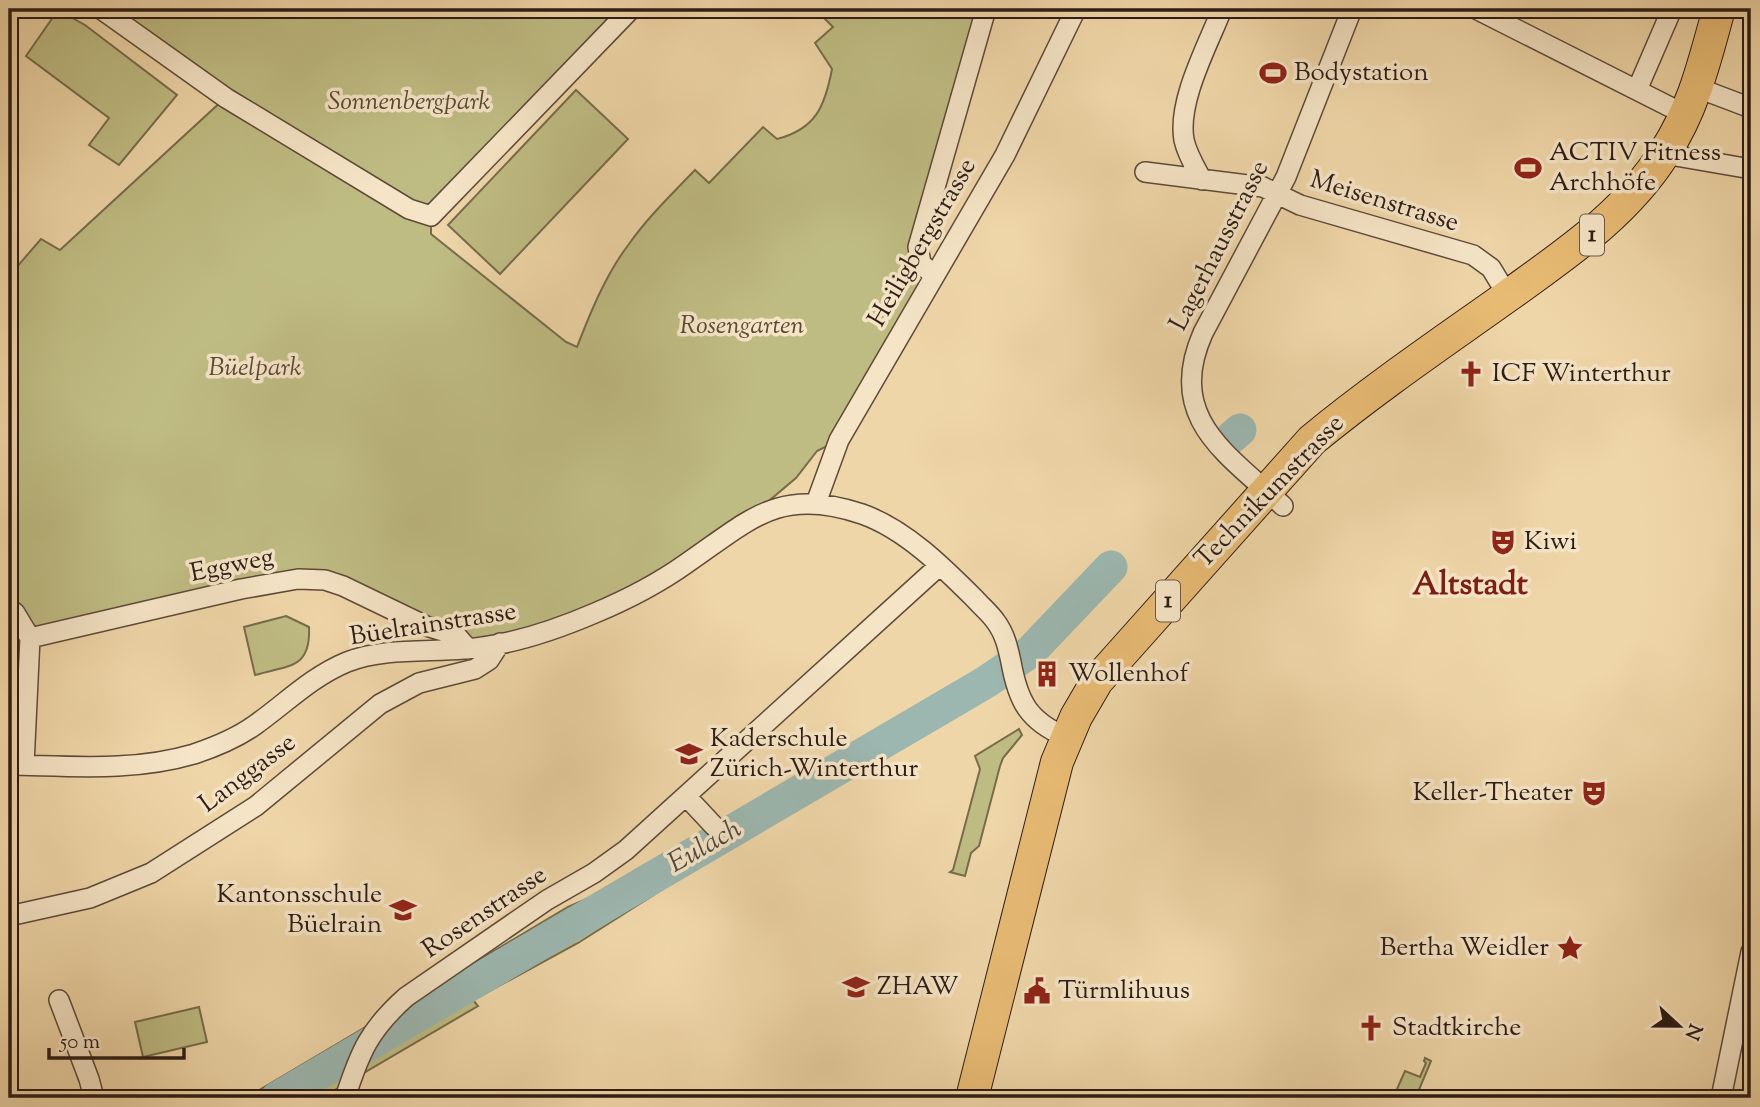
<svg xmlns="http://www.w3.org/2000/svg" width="1760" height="1107" font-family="'Sorts Mill Goudy',serif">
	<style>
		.green { fill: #bfbc83; stroke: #766c4c; stroke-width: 2 }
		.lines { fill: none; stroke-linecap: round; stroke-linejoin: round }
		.river { stroke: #9cb7b0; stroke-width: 33 }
		.minor-casing { stroke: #5e4a3a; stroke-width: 22 }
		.primary-casing { stroke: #2d1c16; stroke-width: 34 }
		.minor { stroke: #f5e4c6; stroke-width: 19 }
		.primary { stroke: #e8bb74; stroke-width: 32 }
		.labels { text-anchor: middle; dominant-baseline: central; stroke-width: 7; stroke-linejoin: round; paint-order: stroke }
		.shield { fill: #f5e4c6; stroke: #69584b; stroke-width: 2 }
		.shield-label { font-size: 24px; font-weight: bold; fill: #2d1c16 }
		.poi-label { font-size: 26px; fill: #2d1c16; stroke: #f5e4c6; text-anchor: start }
		.park-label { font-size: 26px; font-style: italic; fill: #594c37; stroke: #f5e4c6 }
		.street-label { font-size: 26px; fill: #2d1c16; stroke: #f5e4c6 }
		.water-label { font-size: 28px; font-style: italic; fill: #4e4a44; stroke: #f5e4c6 }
		.district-label { font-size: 33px; font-weight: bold; fill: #7a1f14; stroke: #f5e4c6 }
	</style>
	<rect width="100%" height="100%" fill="#efd6a8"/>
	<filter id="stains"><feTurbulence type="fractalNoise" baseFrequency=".00286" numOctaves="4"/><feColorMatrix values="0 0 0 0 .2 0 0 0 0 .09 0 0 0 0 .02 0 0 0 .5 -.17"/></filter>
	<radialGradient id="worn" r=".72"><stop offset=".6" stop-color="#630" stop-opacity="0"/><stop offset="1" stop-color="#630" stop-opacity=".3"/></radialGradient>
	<path class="green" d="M101 9H631L431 216V234L566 342 577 347C591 311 606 274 629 244 648 217 672 194 695 170L709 183 763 127 777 139C816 129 825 106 832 69L815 43 833 27 815 9H986L918 247 933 275 839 440 817 451 796 478 745 521 625 599 468 649 325 580 30 638 9 608V276L41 239 60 250 225 98Z
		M58 10 85 25 177 95 119 165 89 145 109 118 26 56Z
		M576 90 628 139 500 274 448 225Z
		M286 616 309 627C311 669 289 665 255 675L244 627Z
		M1010 657 1002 680 737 837 739 841 578 943 473 1000 478 1006 321 1098H246L568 907 591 897 889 724 893 729Z
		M1019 729 1022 735 1003 758 1000 766 979 846 971 853 965 876 950 872 953 870 980 769 975 756Z
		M199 1007 207 1042 143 1057 135 1022Z
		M1425 1058 1431 1061 1416 1097 1411 1095 1409 1098H1393L1405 1071 1420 1077 1426 1063 1424 1061Z"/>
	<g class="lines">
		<path class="river" d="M1231 438 1240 430
			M277 1098 986 682 1030 652 1111 567"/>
		<g class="minor-casing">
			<path id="minor" d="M101 9 226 98 409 209 431 216 631 9
				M1476 9 1686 115
				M1698 88 1751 108
				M1637 90 1672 9
				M1664 154 1751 169
				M1145 172 1263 187 1300 205 1473 255 1491 268 1508 296
				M1202 180C1195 167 1187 154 1184 140 1177 101 1208 45 1222 9
				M933 275 921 263 918 247 986 9
				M816 503 839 440 1005 155 1076 9
				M1283 506C1228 454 1165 419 1203 333L1286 177 1352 9
				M9 608 15 613 30 638
				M30 638 241 589 298 579 325 580 343 586 426 626 456 635 468 649
				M9 765C71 766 133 772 194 754 215 747 237 738 255 725 286 703 311 677 347 662 382 648 426 652 464 649 509 646 553 631 595 613 626 600 659 583 687 563 750 520 779 486 862 514 905 529 943 567 975 599 982 607 990 613 996 622 1005 634 1008 648 1011 662 1018 701 1028 721 1066 737
				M24 765 30 638
				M686 796 714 826
				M9 916 90 898 151 873 256 806 380 704 419 683 475 669 489 660 500 643
				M59 1000 89 1079 94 1098
				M345 1098C360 1052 369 1030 406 997L547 900 594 873 626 850 939 566
				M1721 1098 1751 952"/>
		</g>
		<g class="primary-casing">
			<path id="primary" d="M972 1098 1057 762 1076 717 1097 681 1312 440C1375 388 1443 342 1509 295 1567 253 1626 214 1665 152 1694 108 1705 59 1719 9"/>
		</g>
		<use href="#minor" class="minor"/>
		<use href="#primary" class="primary"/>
	</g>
	<defs>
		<g id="stadium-bare" transform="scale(2.1)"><path d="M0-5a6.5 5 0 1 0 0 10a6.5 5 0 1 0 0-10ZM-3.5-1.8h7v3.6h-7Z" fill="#8f2418" stroke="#f5e4c6" stroke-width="2.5" paint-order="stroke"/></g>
		<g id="church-bare" transform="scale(2.1)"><path d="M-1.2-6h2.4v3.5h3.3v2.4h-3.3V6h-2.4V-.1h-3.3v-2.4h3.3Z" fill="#8f2418" stroke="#f5e4c6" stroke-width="2.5" paint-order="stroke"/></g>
		<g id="theatre-bare" transform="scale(2.1)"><path d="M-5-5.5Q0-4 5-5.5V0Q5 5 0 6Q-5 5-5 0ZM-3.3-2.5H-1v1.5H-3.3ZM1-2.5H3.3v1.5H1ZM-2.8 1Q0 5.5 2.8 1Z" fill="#8f2418" stroke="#f5e4c6" stroke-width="2.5" paint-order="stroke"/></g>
		<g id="building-bare" transform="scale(2.1)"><path d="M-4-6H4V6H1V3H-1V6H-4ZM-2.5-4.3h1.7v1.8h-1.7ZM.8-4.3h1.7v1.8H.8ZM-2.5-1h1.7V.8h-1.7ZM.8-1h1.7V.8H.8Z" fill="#8f2418" stroke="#f5e4c6" stroke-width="2.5" paint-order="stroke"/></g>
		<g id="university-bare" transform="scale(2.1)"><path d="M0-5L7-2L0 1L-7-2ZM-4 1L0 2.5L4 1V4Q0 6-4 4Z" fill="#8f2418" stroke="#f5e4c6" stroke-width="2.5" paint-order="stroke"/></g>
		<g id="school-bare" transform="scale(2.1)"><path d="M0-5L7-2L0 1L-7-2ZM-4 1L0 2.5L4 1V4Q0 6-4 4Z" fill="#8f2418" stroke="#f5e4c6" stroke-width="2.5" paint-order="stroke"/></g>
		<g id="sight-bare" transform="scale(2.1)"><path d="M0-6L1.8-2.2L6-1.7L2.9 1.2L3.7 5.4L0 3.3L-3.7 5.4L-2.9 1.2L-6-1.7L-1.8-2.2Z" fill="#8f2418" stroke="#f5e4c6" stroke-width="2.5" paint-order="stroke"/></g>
		<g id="civic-bare" transform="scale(2.1)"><path d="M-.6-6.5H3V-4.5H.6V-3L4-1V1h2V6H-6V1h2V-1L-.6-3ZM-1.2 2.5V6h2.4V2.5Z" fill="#8f2418" stroke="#f5e4c6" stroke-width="2.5" paint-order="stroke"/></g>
	</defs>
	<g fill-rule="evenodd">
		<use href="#stadium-bare" x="1273" y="73"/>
		<use href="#stadium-bare" x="1528" y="168"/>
		<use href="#church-bare" x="1471" y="374"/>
		<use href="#theatre-bare" x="1503" y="542"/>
		<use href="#building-bare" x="1047" y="674"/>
		<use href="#university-bare" x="689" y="754"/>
		<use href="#theatre-bare" x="1594" y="793"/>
		<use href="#school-bare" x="403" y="910"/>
		<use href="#sight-bare" x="1570" y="948"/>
		<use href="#university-bare" x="856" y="987"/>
		<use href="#civic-bare" x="1037" y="991"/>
		<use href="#church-bare" x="1371" y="1028"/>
	</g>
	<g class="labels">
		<g class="shield">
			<rect x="1580" y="214.5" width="24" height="41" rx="5"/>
			<rect x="1156" y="580.5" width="24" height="41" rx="5"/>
		</g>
		<g class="shield-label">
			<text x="1592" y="235">1</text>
			<text x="1168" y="601">1</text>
		</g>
		<g class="poi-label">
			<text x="1294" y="73">Bodystation</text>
			<text x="1549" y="153">ACTIV Fitness<tspan x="1549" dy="30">Archhöfe</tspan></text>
			<text x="1492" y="374">ICF Winterthur</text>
			<text x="1524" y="542">Kiwi</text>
			<text x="1068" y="674">Wollenhof</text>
			<text x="710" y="739">Kaderschule<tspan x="710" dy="30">Zürich-Winterthur</tspan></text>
			<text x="1573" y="793" text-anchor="end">Keller-Theater</text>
			<text x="382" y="895" text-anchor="end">Kantonsschule<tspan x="382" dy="30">Büelrain</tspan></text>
			<text x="1549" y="948" text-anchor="end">Bertha Weidler</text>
			<text x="877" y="987">ZHAW</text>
			<text x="1058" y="991">Türmlihuus</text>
			<text x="1392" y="1028">Stadtkirche</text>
		</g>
		<g class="park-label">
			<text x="409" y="102">Sonnenbergpark</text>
			<text x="742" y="326">Rosengarten</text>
			<text x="255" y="368">Büelpark</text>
		</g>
		<g class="street-label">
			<text transform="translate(1384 202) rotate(17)">Meisenstrasse</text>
			<text transform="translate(923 243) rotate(-60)">Heiligbergstrasse</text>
			<text transform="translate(1220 246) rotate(-63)">Lagerhausstrasse</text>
			<text transform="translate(1270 492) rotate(-46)">Technikumstrasse</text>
			<text transform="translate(232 566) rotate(-12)">Eggweg</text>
			<text transform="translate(433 625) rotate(-9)">Büelrainstrasse</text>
			<text transform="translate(248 774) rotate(-37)">Langgasse</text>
			<text transform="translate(485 913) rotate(-34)">Rosenstrasse</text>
		</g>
		<g class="water-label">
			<text transform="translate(705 847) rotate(-30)">Eulach</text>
		</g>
		<g class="district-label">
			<text x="1470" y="586">Altstadt</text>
		</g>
	</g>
	<rect width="1760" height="1107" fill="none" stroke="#efd6a8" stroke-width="35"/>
	<rect x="10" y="10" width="1739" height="1086" fill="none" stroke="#2d1c16" stroke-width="3.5"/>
	<rect x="18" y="18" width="1725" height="1072" fill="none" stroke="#2d1c16" stroke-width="2"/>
	<g transform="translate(1679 1026) rotate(112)" stroke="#f5e4c6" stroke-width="5" paint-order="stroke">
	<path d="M0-5L12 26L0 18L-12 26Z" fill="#2d1c16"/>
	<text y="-10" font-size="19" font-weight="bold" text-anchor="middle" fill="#2d1c16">N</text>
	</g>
	<path d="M49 1048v10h135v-10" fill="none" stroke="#2d1c16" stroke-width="3.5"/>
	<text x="60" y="1048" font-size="21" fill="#2d1c16" stroke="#f5e4c6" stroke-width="5" paint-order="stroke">50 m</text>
	<rect width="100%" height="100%" filter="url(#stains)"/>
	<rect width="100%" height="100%" fill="url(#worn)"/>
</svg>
